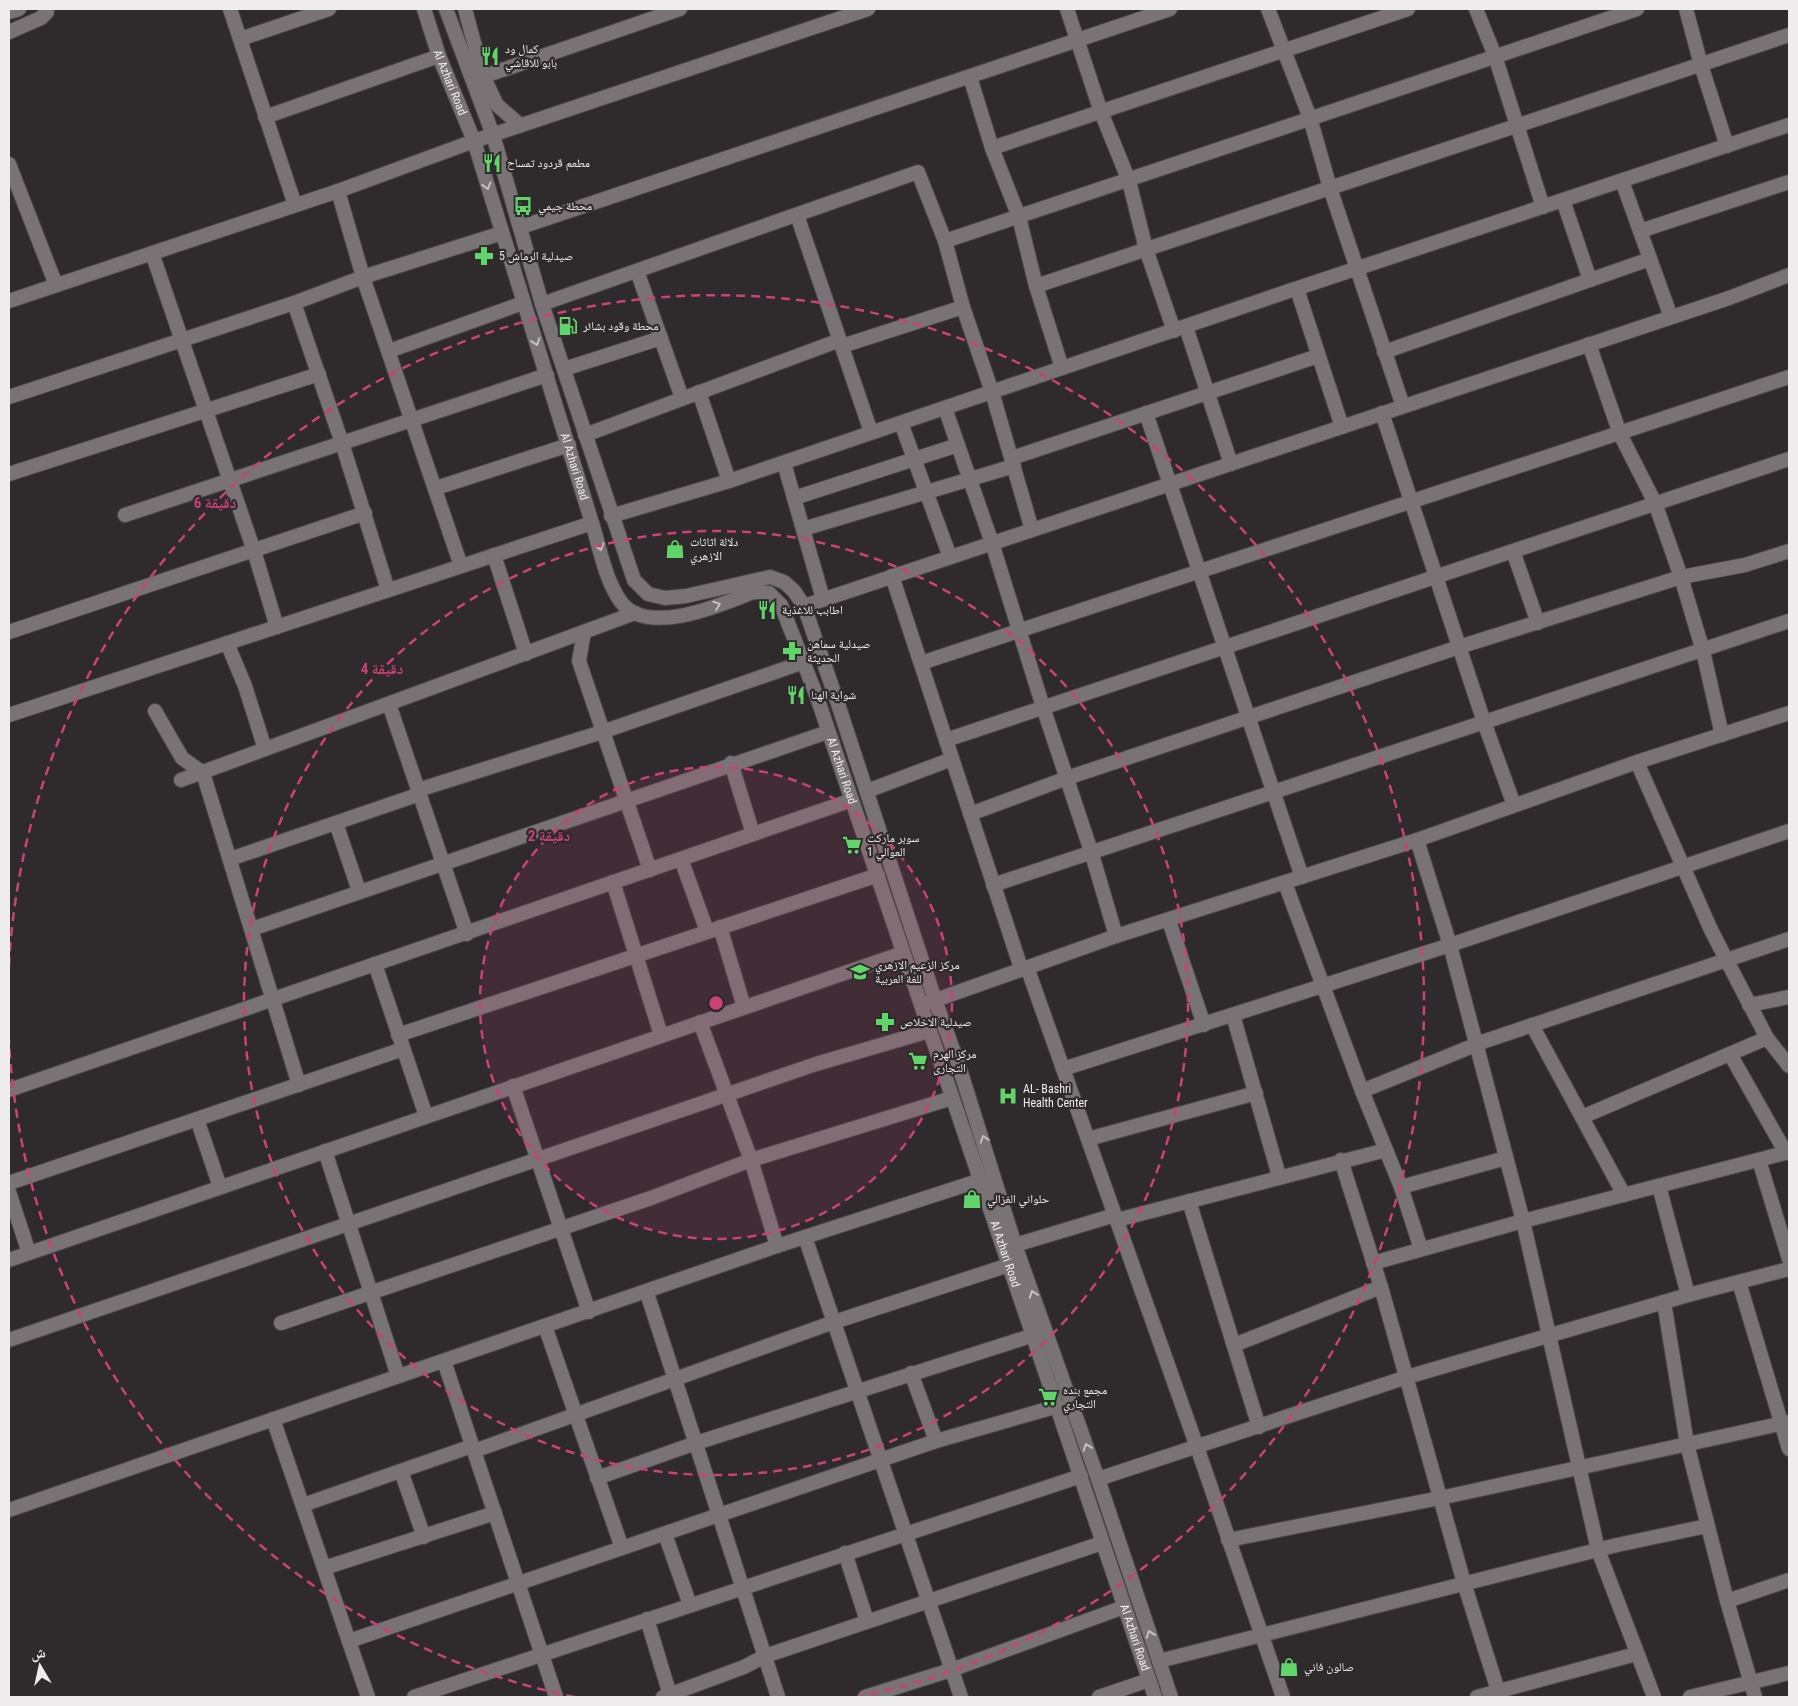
<svg xmlns="http://www.w3.org/2000/svg" width="1798" height="1706" font-family="'Roboto Condensed','Noto Naskh Arabic',sans-serif">
	<style>
		.lines { fill: none; stroke-linecap: round; stroke-linejoin: round }
		.minor-casing { stroke: #4b4748; stroke-width: 16 }
		.minor { stroke: #797375; stroke-width: 14 }
		.oneway { stroke: #c6c2c3 }
		.ring { fill: none; stroke: #cb4278; stroke-width: 2.5; stroke-dasharray: 9 6 }
		.labels { text-anchor: middle; dominant-baseline: central; stroke-width: 4.5; stroke-linejoin: round; paint-order: stroke }
		.poi-label { font-size: 12px; fill: #efeced; stroke: #2f2a2c; text-anchor: start }
		.street-label { font-size: 12px; fill: #efeced; stroke: #2f2a2c }
		.centre { fill: #cb4278; stroke: #2f2a2c; stroke-width: 2.5 }
		.ring-label { font-size: 15px; text-anchor: middle; font-weight: bold; fill: #cb4278; stroke: #2f2a2c; stroke-width: 4.5; stroke-linejoin: round; paint-order: stroke }
	</style>
	<rect width="100%" height="100%" fill="#2f2a2c"/>
	<g class="lines">
		<g class="minor-casing">
			<g id="minor">
				<path d="M230 9 295 205"/>
				<path id="s1" d="M424 9 439 56 474 141 592 523C600 548 605 580 621 602 647 637 721 605 753 592L769 593 781 605 817 697 1155 1697"/>
				<path d="M446 9 493 135 542 304 634 580 648 594 665 598 686 596 770 577 784 582 794 591 804 606 837 701 935 1000 958 1063 1015 1245 1098 1479 1171 1697"/>
				<path d="M465 9 483 76 497 105 520 125"/>
				<path d="M1067 9 1101 112 1129 181 1146 249 1174 331"/>
				<path d="M1268 9 1310 118 1330 188 1403 406"/>
				<path d="M1476 9 1495 56 1543 207"/>
				<path d="M1686 9 1701 65 1727 146"/>
				<path d="M9 12 19 9"/>
				<path d="M9 32 41 18 47 12"/>
				<path d="M240 39 329 9"/>
				<path d="M970 77 992 148 1019 217 1036 286 1062 368"/>
				<path d="M473 80 680 9"/>
				<path d="M265 117 439 56"/>
				<path d="M992 148 1408 9"/>
				<path d="M9 164 56 285"/>
				<path d="M1622 181 1671 317"/>
				<path d="M338 191 363 277 461 566"/>
				<path d="M1563 200 1590 280"/>
				<path d="M797 215 871 432"/>
				<path d="M521 227 1170 9"/>
				<path d="M1640 231 1789 182"/>
				<path d="M945 241 1637 9"/>
				<path d="M152 253 254 551 277 627"/>
				<path d="M637 271 682 398"/>
				<path d="M1036 286 1789 35"/>
				<path d="M1297 289 1342 427"/>
				<path d="M9 301 338 191 474 141 868 9"/>
				<path d="M294 303 342 443 388 590"/>
				<path d="M542 304 918 172 945 241 963 307 992 392 1032 530"/>
				<path d="M1186 327 1231 464"/>
				<path d="M1589 344 1620 434 1655 503 1681 577 1703 651 1722 735"/>
				<path d="M842 346 963 307"/>
				<path d="M389 351 523 303"/>
				<path d="M1384 352 1650 259"/>
				<path d="M564 369 661 338"/>
				<path d="M699 392 729 481"/>
				<path d="M9 397 294 303 363 277 502 233"/>
				<path d="M945 408 992 543 1043 707 1091 851 1116 936"/>
				<path d="M1146 413 1302 877"/>
				<path d="M1382 413 1484 722 1514 805"/>
				<path d="M901 423 950 557"/>
				<path d="M585 435 840 340"/>
				<path d="M1012 458 1318 356"/>
				<path d="M784 463 823 599"/>
				<path d="M9 474 319 374"/>
				<path d="M436 488 569 445"/>
				<path d="M794 498 958 445"/>
				<path d="M125 515 547 375"/>
				<path d="M611 516 729 481 1289 291 1789 125"/>
				<path d="M803 529 1014 466"/>
				<path d="M1513 551 1538 623"/>
				<path d="M494 555 526 654"/>
				<path d="M892 576 1021 968"/>
				<path d="M804 606 1729 298 1789 275"/>
				<path d="M9 632 365 513"/>
				<path d="M584 632 579 661 650 870"/>
				<path d="M227 643 245 686 265 749"/>
				<path d="M921 663 1789 377"/>
				<path d="M389 704 467 934"/>
				<path d="M155 711 182 758 203 773 299 1085"/>
				<path d="M9 715 592 523"/>
				<path d="M946 740 1789 459"/>
				<path d="M1637 762 1711 930 1767 1038 1789 1066"/>
				<path d="M731 763 753 834"/>
				<path d="M181 780 635 613"/>
				<path d="M418 790 602 732 804 662"/>
				<path d="M867 791 952 759"/>
				<path d="M970 814 1067 778 1459 647 1681 577 1745 565 1789 551"/>
				<path d="M336 823 359 891"/>
				<path d="M1417 840 1450 945 1523 1221 1598 1550 1654 1697"/>
				<path d="M230 859 420 794"/>
				<path d="M681 859 707 931"/>
				<path d="M613 882 661 1035"/>
				<path d="M1285 883 1362 1091 1401 1187 1421 1249"/>
				<path d="M993 885 1789 621"/>
				<path d="M1169 921 1204 1025"/>
				<path d="M720 927 744 1007"/>
				<path d="M252 929 828 732"/>
				<path d="M375 964 426 1116"/>
				<path d="M1027 967 1197 1447 1283 1697"/>
				<path d="M927 1003 1116 936 1417 840 1637 762 1789 713"/>
				<path d="M1749 1005 1789 997"/>
				<path d="M1233 1015 1279 1176"/>
				<path d="M700 1022 751 1160 777 1246"/>
				<path d="M1532 1025 1624 1195"/>
				<path d="M398 1035 878 875"/>
				<path d="M1730 1054 1786 1153"/>
				<path d="M1063 1069 1450 945 1789 831"/>
				<path d="M513 1086 589 1312"/>
				<path d="M9 1090 852 800"/>
				<path d="M1362 1091 1485 1041 1789 939"/>
				<path d="M1582 1117 1767 1038"/>
				<path d="M197 1119 220 1187"/>
				<path d="M1088 1139 1256 1093"/>
				<path d="M325 1151 398 1376"/>
				<path d="M1341 1160 1381 1287 1464 1583 1500 1697"/>
				<path d="M1759 1160 1789 1259"/>
				<path d="M9 1183 403 1049"/>
				<path d="M1659 1186 1688 1295"/>
				<path d="M1401 1187 1506 1158"/>
				<path d="M9 1192 29 1253"/>
				<path d="M1189 1201 1259 1427"/>
				<path d="M1117 1220 1386 1150"/>
				<path d="M805 1237 961 1697"/>
				<path d="M1015 1245 1115 1215"/>
				<path d="M9 1260 903 953"/>
				<path d="M1373 1263 1523 1221 1789 1152"/>
				<path d="M1739 1282 1789 1449"/>
				<path d="M647 1293 778 1697"/>
				<path d="M1664 1302 1687 1444 1727 1601 1755 1697"/>
				<path d="M281 1323 651 1198 751 1160 952 1098"/>
				<path d="M545 1326 622 1548"/>
				<path d="M9 1340 816 1064 929 1031"/>
				<path d="M1234 1345 1381 1287"/>
				<path d="M444 1361 556 1697"/>
				<path d="M911 1373 936 1441"/>
				<path d="M273 1419 368 1697"/>
				<path d="M474 1451 834 1322 1009 1265"/>
				<path d="M401 1471 424 1537"/>
				<path d="M597 1478 696 1443 1034 1335"/>
				<path d="M1098 1479 1407 1377 1688 1295 1789 1269"/>
				<path d="M303 1505 472 1446"/>
				<path d="M9 1510 777 1246 981 1180"/>
				<path d="M665 1534 690 1605"/>
				<path d="M1228 1540 1440 1498 1789 1422"/>
				<path d="M845 1553 867 1621"/>
				<path d="M324 1568 495 1513"/>
				<path d="M1727 1601 1789 1580"/>
				<path d="M647 1619 670 1695"/>
				<path d="M349 1641 936 1441 1058 1406"/>
				<path d="M1159 1661 1617 1545 1707 1526"/>
				<path d="M414 1697 1081 1476"/>
				<path d="M663 1697 744 1667 765 1656 1102 1543"/>
				<path d="M865 1697 951 1670 1124 1607"/>
				<path d="M1099 1697 1149 1680"/>
				<path d="M1477 1697 1636 1654"/>
				<path d="M1690 1697 1789 1673"/>
			</g>
		</g>
		<use href="#minor" class="minor"/>
	</g>
	<defs><path id="oneway-chevron" d="M-2-3.5L2.5 0L-2 3.5" fill="none" stroke-width="1.6" stroke-linecap="round" stroke-linejoin="round" transform="scale(1.25)"/></defs>
	<g class="oneway">
		<use href="#oneway-chevron" transform="translate(487 186) rotate(73)"/>
		<use href="#oneway-chevron" transform="translate(536 342) rotate(71)"/>
		<use href="#oneway-chevron" transform="translate(600 547) rotate(71)"/>
		<use href="#oneway-chevron" transform="translate(717 605) rotate(-19)"/>
		<use href="#oneway-chevron" transform="translate(984 1139) rotate(-108)"/>
		<use href="#oneway-chevron" transform="translate(1033 1294) rotate(-110)"/>
		<use href="#oneway-chevron" transform="translate(1087 1447) rotate(-109)"/>
		<use href="#oneway-chevron" transform="translate(1150 1634) rotate(-109)"/>
	</g>
	<circle cx="716" cy="1003" r="236" fill="#cb4278" fill-opacity=".12"/>
	<g class="ring">
		<circle cx="716" cy="1003" r="236"/>
		<circle cx="716" cy="1003" r="472"/>
		<path d="M575 1697A708 708 0 0 1 9 1040M9 966A708 708 0 1 1 857 1697"/>
	</g>
	<defs>
		<g id="restaurant-bare" transform="scale(1.5)"><path d="M-5-6h1v4h1v-4h1v4h1v-4h1v5L-1.5 .5V6h-2V.5L-5-1ZM5-6V6H3V1.5H1.5Q1.5-4 5-6Z" fill="#61d46a" stroke="#2f2a2c" stroke-width="2.5" paint-order="stroke"/></g>
		<g id="bus-bare" transform="scale(1.5)"><path d="M-5-6H5V4H4V6H2V4H-2V6H-4V4H-5ZM-3.5-4V0h7V-4ZM-3.5 1.2v1.5H-2V1.2ZM2 1.2v1.5H3.5V1.2Z" fill="#61d46a" stroke="#2f2a2c" stroke-width="2.5" paint-order="stroke"/></g>
		<g id="pharmacy-bare" transform="scale(1.5)"><path d="M-2-6h4v4h4v4h-4v4h-4v-4h-4v-4h4Z" fill="#61d46a" stroke="#2f2a2c" stroke-width="2.5" paint-order="stroke"/></g>
		<g id="fuel-bare" transform="scale(1.5)"><path d="M-5.5-6h7V0h2V4h1.3V-2.5L3-4.5l.8-.8L6-3V5H2.5V1h-1V6h-7ZM-4.2-4.7v3.2H.2V-4.7Z" fill="#61d46a" stroke="#2f2a2c" stroke-width="2.5" paint-order="stroke"/></g>
		<g id="shop-bare" transform="scale(1.5)"><path d="M-5-2.5h2.3a2.7 3.5 0 0 1 5.4 0H5L5.5 6h-11ZM-1.5-2.5h3a1.5 2.3 0 0 0-3 0Z" fill="#61d46a" stroke="#2f2a2c" stroke-width="2.5" paint-order="stroke"/></g>
		<g id="supermarket-bare" transform="scale(1.5)"><path d="M-6-5.5h2.5l.6 2H6L4.5 2H-2.5L-4.4-4H-6ZM-1.5 3.2a1.3 1.3 0 1 0 .1 0ZM3 3.2a1.3 1.3 0 1 0 .1 0Z" fill="#61d46a" stroke="#2f2a2c" stroke-width="2.5" paint-order="stroke"/></g>
		<g id="university-bare" transform="scale(1.5)"><path d="M0-5L7-2L0 1L-7-2ZM-4 1L0 2.5L4 1V4Q0 6-4 4Z" fill="#61d46a" stroke="#2f2a2c" stroke-width="2.5" paint-order="stroke"/></g>
		<g id="hospital-bare" transform="scale(1.5)"><path d="M-5-5h3v3.5h4V-5h3V5h-3V1.5h-4V5h-3Z" fill="#61d46a" stroke="#2f2a2c" stroke-width="2.5" paint-order="stroke"/></g>
	</defs>
	<g fill-rule="evenodd">
		<use href="#restaurant-bare" x="490" y="56"/>
		<use href="#restaurant-bare" x="492" y="163"/>
		<use href="#bus-bare" x="523" y="206"/>
		<use href="#pharmacy-bare" x="484" y="256"/>
		<use href="#fuel-bare" x="568" y="326"/>
		<use href="#shop-bare" x="675" y="549"/>
		<use href="#restaurant-bare" x="767" y="610"/>
		<use href="#pharmacy-bare" x="792" y="651"/>
		<use href="#restaurant-bare" x="796" y="695"/>
		<use href="#supermarket-bare" x="852" y="845"/>
		<use href="#university-bare" x="860" y="972"/>
		<use href="#pharmacy-bare" x="885" y="1022"/>
		<use href="#supermarket-bare" x="918" y="1061"/>
		<use href="#hospital-bare" x="1008" y="1096"/>
		<use href="#shop-bare" x="972" y="1199"/>
		<use href="#supermarket-bare" x="1048" y="1397"/>
		<use href="#shop-bare" x="1289" y="1667"/>
	</g>
	<g class="labels">
		<g class="poi-label">
			<text x="505" y="49">كمال ود<tspan x="505" dy="14">بابو للاقاشي</tspan></text>
			<text x="507" y="163">مطعم قردود تمساح</text>
			<text x="538" y="206">محطة جيمي</text>
			<text x="499" y="256">صيدلية الرماش 5</text>
			<text x="583" y="326">محطة وقود بشائر</text>
			<text x="690" y="542">دلالة اثاثات<tspan x="690" dy="14">الازهري</tspan></text>
			<text x="782" y="610">اطابب للاغذية</text>
			<text x="807" y="644">صيدلية سماهن<tspan x="807" dy="14">الحديثة</tspan></text>
			<text x="811" y="695">شواية الهنا</text>
			<text x="867" y="838">سوبر ماركت<tspan x="867" dy="14">العوالي 1</tspan></text>
			<text x="875" y="965">مركز الزعيم الازهري<tspan x="875" dy="14">للغة العربية</tspan></text>
			<text x="900" y="1022">صيدلية الاخلاص</text>
			<text x="933" y="1054">مركز الهرم<tspan x="933" dy="14">التجارى</tspan></text>
			<text x="1023" y="1089">AL- Bashri<tspan x="1023" dy="14">Health Center</tspan></text>
			<text x="987" y="1199">حلواني الغزالي</text>
			<text x="1063" y="1390">مجمع بنده<tspan x="1063" dy="14">التجاري</tspan></text>
			<text x="1304" y="1667">صالون فاني</text>
		</g>
		<g class="street-label">
			<text stroke="none"><textPath href="#s1" startOffset="78">Al Azhari Road</textPath></text>
			<text stroke="none"><textPath href="#s1" startOffset="482">Al Azhari Road</textPath></text>
			<text stroke="none"><textPath href="#s1" startOffset="976">Al Azhari Road</textPath></text>
			<text stroke="none"><textPath href="#s1" startOffset="1486">Al Azhari Road</textPath></text>
			<text stroke="none"><textPath href="#s1" startOffset="1891">Al Azhari Road</textPath></text>
		</g>
	</g>
	<circle cx="716" cy="1003" r="8" class="centre"/>
	<g class="ring-label">
		<text x="215" y="508">6 دقيقة</text>
		<text x="382" y="674">4 دقيقة</text>
		<text x="549" y="841">2 دقيقة</text>
	</g>
	<rect width="1798" height="1706" fill="none" stroke="#efeced" stroke-width="20"/>
	<g transform="translate(40 1666) rotate(351)" stroke="#2f2a2c" stroke-width="4" paint-order="stroke">
	<path d="M0-4L9 19L0 12L-9 19Z" fill="#efeced"/>
	<text y="-8" font-size="14" font-weight="bold" text-anchor="middle" fill="#efeced">ش</text>
	</g>
</svg>
